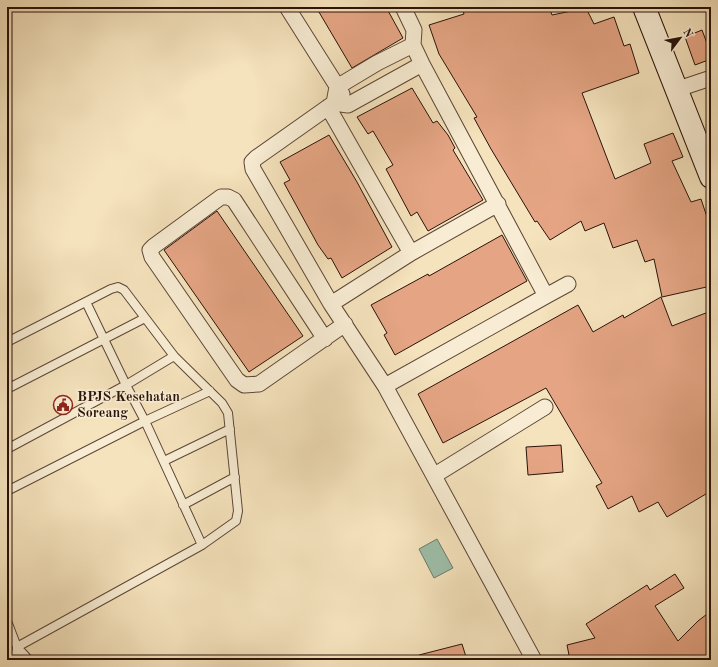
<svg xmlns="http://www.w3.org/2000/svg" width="718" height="667" font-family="'Old Standard TT',serif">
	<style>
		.water { fill: #9dbfaa; stroke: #6f7a6a }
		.building { fill: #e5a584; stroke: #2a1209 }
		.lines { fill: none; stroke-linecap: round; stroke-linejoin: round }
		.lane-casing { stroke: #5d4636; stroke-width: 10 }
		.street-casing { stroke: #5d4636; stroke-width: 17 }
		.secondary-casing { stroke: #2a1209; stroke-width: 24 }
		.lane { stroke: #f8edd4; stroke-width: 8 }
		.street { stroke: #f8edd4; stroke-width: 15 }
		.secondary { stroke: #f8edd4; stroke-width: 22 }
		.labels { text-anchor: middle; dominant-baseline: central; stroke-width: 3.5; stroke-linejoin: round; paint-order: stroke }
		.poi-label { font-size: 14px; font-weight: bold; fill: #2a1209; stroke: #f8edd4; text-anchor: start }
	</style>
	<rect width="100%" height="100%" fill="#f5e3bd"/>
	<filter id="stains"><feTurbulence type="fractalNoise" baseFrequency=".005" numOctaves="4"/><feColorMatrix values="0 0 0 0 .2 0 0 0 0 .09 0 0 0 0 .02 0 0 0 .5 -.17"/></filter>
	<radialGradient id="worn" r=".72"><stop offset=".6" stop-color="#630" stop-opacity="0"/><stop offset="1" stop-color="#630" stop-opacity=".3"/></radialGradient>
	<path class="water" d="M437 539 453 568 434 578 419 549Z"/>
	<path class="building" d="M316 7H386L403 38 352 68Z
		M462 7H549L552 15 586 8 594 24 614 17 624 46 630 44 639 73 582 93 615 179 651 163 644 144 673 133 683 157 672 161 691 202 701 199 711 229V286L662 297 654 259 645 262 637 240 613 248 604 223 585 231 581 221 550 240 537 221 535 222 491 149 474 118 477 117 439 54 429 25 464 14Z
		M702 30 711 54V59L695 65 685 37Z
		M412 88 433 123 437 121 448 135 455 148 453 150 483 200 428 231 417 212 411 216 386 169 393 165 373 131 368 134 357 117Z
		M329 135 357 182 392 247 342 278 331 258 328 259 318 245 284 183 290 180 280 162Z
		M217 211 303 336 249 372 164 250Z
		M502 235 527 281 395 355 384 335 387 333 371 305 428 274 429 276Z
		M661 297 672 326 711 311V491L667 517 658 502 639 512 632 496 608 509 596 486 602 483 546 388 443 443 418 394 578 305 593 332 623 315 624 318Z
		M561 445 563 472 528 475 526 447Z
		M675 574 684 588 655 606 678 641 698 621 711 611V660H570L567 645 595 638 586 624 647 585 650 590Z
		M462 644 467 660H420L419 655Z"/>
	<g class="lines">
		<g class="lane-casing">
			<path id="lane" d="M86 302 126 385 174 356 222 403 228 413 238 511 236 521 202 545
				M7 342 111 289 118 287 124 290 174 356
				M7 389 145 318
				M7 449 126 385 145 421 202 545 17 647
				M164 461 230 429
				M7 491 145 421 210 391
				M183 505 235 477
				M7 621 17 647 29 660
				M15 660 17 647"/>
		</g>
		<g class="street-casing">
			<path id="street" d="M287 7 342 94
				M413 45 377 63 337 87 334 103 348 105 422 64
				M675 90 711 78
				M328 107 411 253
				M498 204 411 253 331 304 385 386 534 660
				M546 296 568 284
				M331 304 253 169 252 162 256 158 334 103
				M325 339 234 200 228 197H221L154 246 150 250 152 257 237 380 244 385 259 384 345 324
				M385 386 546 296 422 64 413 45 414 30 403 7
				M435 475 545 407"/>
		</g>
		<g class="secondary-casing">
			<path id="secondary" d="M644 7 711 177"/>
		</g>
		<use href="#lane" class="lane"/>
		<use href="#street" class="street"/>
		<use href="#secondary" class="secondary"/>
	</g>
	<defs>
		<g id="civic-ring" transform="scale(1)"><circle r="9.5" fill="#f8edd4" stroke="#8f2418" stroke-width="1.5"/><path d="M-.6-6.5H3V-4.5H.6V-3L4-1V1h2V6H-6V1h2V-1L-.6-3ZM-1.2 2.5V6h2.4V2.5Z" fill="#8f2418"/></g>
	</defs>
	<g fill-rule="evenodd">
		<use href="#civic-ring" x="63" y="405"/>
	</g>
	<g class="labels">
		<g class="poi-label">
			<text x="77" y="397">BPJS Kesehatan<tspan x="77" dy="16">Soreang</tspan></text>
		</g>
	</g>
	<rect width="718" height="667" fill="none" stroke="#f5e3bd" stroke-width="24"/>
	<rect x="8" y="8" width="702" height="651" fill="none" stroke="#2a1209" stroke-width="2"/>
	<rect x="12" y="12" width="694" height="643" fill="none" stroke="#2a1209"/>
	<g transform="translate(680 38) rotate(58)" stroke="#f8edd4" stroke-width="3" paint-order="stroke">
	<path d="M0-3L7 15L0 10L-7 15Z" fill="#2a1209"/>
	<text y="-6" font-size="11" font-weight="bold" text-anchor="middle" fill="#2a1209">N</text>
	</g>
	<rect width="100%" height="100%" filter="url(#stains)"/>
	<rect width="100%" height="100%" fill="url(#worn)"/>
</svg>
